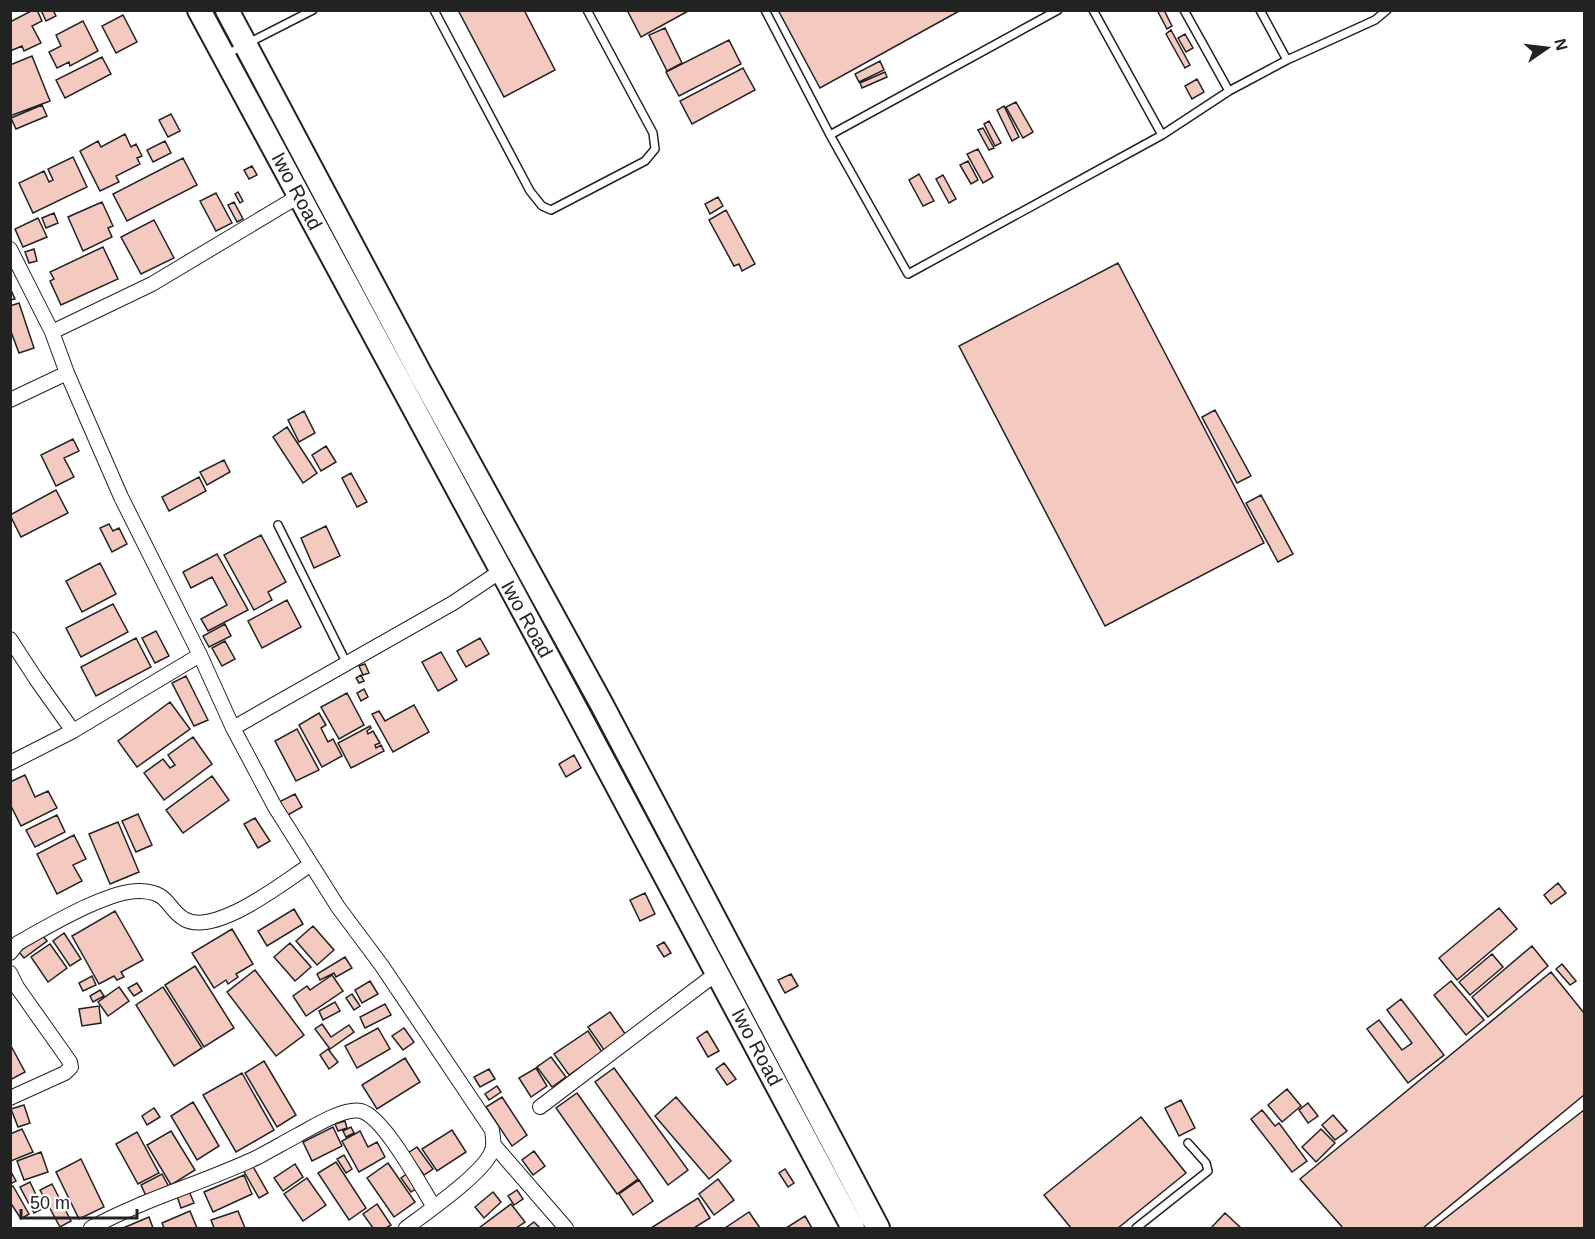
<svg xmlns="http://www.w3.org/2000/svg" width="1595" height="1239" font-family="Arial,sans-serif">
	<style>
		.building { fill: #f3c9c0; stroke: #222; stroke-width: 1.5 }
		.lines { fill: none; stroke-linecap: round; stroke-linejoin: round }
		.service-casing { stroke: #222; stroke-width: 10 }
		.minor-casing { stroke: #222; stroke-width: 16 }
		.primary-casing { stroke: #222; stroke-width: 26 }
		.service { stroke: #fff; stroke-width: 7 }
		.minor { stroke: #fff; stroke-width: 14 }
		.primary { stroke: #fff; stroke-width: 22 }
		.labels { text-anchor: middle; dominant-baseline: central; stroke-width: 4.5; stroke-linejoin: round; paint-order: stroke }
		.street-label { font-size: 20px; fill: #222; stroke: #fff }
	</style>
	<rect width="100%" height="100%" fill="#fff"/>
	<path class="building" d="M33 10H37L42 21 32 26 41 43 24 51 22 46 10 51V22Z
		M41 10H53L56 16 46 21Z
		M458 10H524L555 70 504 97Z
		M627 10H690L641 37Z
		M778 10H961L820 88Z
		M1157 10H1164L1172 26 1167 29Z
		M123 15 137 42 116 53 102 26Z
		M83 21 98 51 70 66 69 62 57 68 49 52 61 46 56 35Z
		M665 28 682 63 667 71 649 35Z
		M1171 30 1190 65 1185 68 1166 34Z
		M1185 34 1193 48 1186 52 1178 38Z
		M729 40 741 64 679 96 666 72Z
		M32 56 50 101 10 116V65Z
		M102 57 111 74 65 98 56 80Z
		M880 61 884 70 859 82 855 74Z
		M743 68 755 90 692 124 680 101Z
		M885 72 887 77 862 88 860 83Z
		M1197 79 1204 92 1192 99 1185 86Z
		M1016 102 1033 132 1023 138 1006 107Z
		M42 105 47 116 16 129 11 118Z
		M1004 106 1019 137 1012 141 997 110Z
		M171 114 180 131 168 137 159 120Z
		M989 121 1001 143 995 146 984 124Z
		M983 128 994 148 989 150 978 130Z
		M125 134 131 147 136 144 142 156 137 158 140 164 116 176 119 182 100 191 80 151 98 141 101 147Z
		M165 141 171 153 153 162 147 150Z
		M978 149 993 177 983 183 967 154Z
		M73 157 87 187 33 213 19 183 44 171 49 182 53 180 48 169Z
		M183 158 197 185 127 221 113 194Z
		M968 161 978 180 971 184 960 165Z
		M252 166 257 175 249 179 244 170Z
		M919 174 934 201 923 206 909 180Z
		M943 175 956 199 949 203 936 179Z
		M238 192 243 201 240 203 235 194Z
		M216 193 232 223 216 231 200 201Z
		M718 197 723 206 710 214 705 204Z
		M102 202 113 226 108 228 112 237 83 251 68 217Z
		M234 202 243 219 237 222 228 205Z
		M726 210 755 264 742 271 739 264 734 266 709 220Z
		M54 213 58 223 46 228 42 218Z
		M38 218 47 237 23 247 15 229Z
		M154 220 174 258 141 274 121 237Z
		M103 247 118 279 61 305 50 281 54 279 50 272Z
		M34 249 37 261 29 263 25 252Z
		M1118 263 1264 543 1105 626 959 346Z
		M10 288 15 299 10 300Z
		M19 303 34 348 19 353 10 329V306Z
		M1215 410 1251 476 1237 483 1202 417Z
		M304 411 315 433 299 442 288 420Z
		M287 427 317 473 303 483 273 437Z
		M73 439 79 451 64 458 74 477 56 486 41 455Z
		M326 446 336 462 321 471 312 455Z
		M224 460 230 472 207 485 200 472Z
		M351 473 367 502 357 507 342 478Z
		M199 477 206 491 169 511 162 497Z
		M56 490 68 513 21 537 10 515Z
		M1261 495 1293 554 1278 562 1246 503Z
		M109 524 113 531 119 528 127 544 112 552 100 528Z
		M326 526 340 556 314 568 301 538Z
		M261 535 286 582 268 592 272 600 254 610 224 555Z
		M217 554 248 610 208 631 201 619 227 605 212 577 191 588 183 572Z
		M100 563 116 594 82 612 66 581Z
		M287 600 301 627 262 648 248 621Z
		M113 604 128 632 81 657 66 628Z
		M225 624 231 636 209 647 203 636Z
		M156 631 169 656 155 663 142 638Z
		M136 638 151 667 96 696 81 667Z
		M480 638 489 654 466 667 457 651Z
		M225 641 235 659 222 666 212 648Z
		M441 652 457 680 438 691 422 662Z
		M365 664 369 673 363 675 359 666Z
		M361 675 364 681 359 683 356 678Z
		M186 676 208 720 194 726 172 683Z
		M364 689 368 697 361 701 357 693Z
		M347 693 364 725 339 739 321 707Z
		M170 702 190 729 137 767 118 741Z
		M414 705 429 732 393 752 372 714 379 711 385 721Z
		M319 713 326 725 321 728 328 742 333 739 342 756 322 767 299 725Z
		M370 726 371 728 367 731 368 734 373 731 380 743 375 745 376 748 381 745 384 751 351 768 338 743Z
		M297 729 319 770 296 781 275 741Z
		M193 737 212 764 164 800 144 773 163 759 170 768 175 765 168 755Z
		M574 755 581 768 566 777 559 764Z
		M25 775 35 797 48 791 57 808 21 826 10 804V782Z
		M212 776 229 800 183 833 166 810Z
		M295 794 302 807 286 816 279 802Z
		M138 814 152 845 136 852 122 821Z
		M57 815 65 832 35 847 26 830Z
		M255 818 270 841 258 848 244 824Z
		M118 822 139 872 110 884 89 834Z
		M74 835 86 859 73 865 82 881 57 894 37 854Z
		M1558 883 1566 893 1551 904 1544 895Z
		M645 893 655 914 640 921 630 900Z
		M1499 908 1517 929 1457 980 1439 958Z
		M294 909 303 924 267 946 258 931Z
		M115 911 143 960 121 972 124 977 117 980 114 976 99 984 72 936Z
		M313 926 334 950 317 965 296 941Z
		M232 929 253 964 236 974 238 977 228 984 226 980 214 988 192 953Z
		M64 933 81 959 70 966 53 941Z
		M42 935 47 941 24 958 19 952Z
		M664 942 671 953 664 957 657 946Z
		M290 943 311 967 295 981 274 957Z
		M50 944 67 968 48 982 31 957Z
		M1532 946 1548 966 1488 1017 1472 997Z
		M1492 954 1503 967 1470 995 1459 982Z
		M345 957 352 968 336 977 334 973 320 980 317 974Z
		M1562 964 1576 981 1570 985 1556 969Z
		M195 966 234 1028 204 1047 165 985Z
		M255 970 304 1035 276 1056 227 992Z
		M1551 972 1584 1013V1095L1423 1228H1343L1300 1179Z
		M791 974 798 986 785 993 778 980Z
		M332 975 343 991 306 1016 293 996 307 986 310 990Z
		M92 976 96 985 83 991 79 983Z
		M370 981 378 994 362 1003 355 990Z
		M1451 981 1484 1020 1466 1035 1434 995Z
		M137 983 142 991 134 996 128 988Z
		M119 987 129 1001 108 1016 98 1002Z
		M163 987 202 1048 174 1066 136 1005Z
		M100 990 104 996 93 1002 90 996Z
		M352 994 360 1006 354 1010 346 998Z
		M1401 999 1444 1055 1408 1083 1367 1029 1379 1020 1402 1050 1412 1043 1387 1010Z
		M335 1002 340 1011 323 1020 319 1011Z
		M385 1004 391 1015 365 1028 360 1017Z
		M99 1006 101 1023 82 1026 79 1009Z
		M610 1012 626 1035 604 1050 588 1027Z
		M322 1024 331 1037 349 1025 354 1032 330 1049 315 1029Z
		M378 1028 390 1049 357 1068 345 1046Z
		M404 1028 414 1042 403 1050 392 1036Z
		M588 1031 602 1052 569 1075 554 1054Z
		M707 1031 719 1051 708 1057 697 1038Z
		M10 1044 25 1072 10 1080Z
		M328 1049 338 1062 329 1069 320 1055Z
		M551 1057 566 1077 552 1087 537 1067Z
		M405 1058 420 1082 377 1109 362 1085Z
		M264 1061 296 1115 277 1127 245 1073Z
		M724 1063 736 1079 727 1085 716 1069Z
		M536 1068 547 1086 531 1097 519 1078Z
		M614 1068 688 1170 668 1185 595 1082Z
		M489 1069 495 1079 480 1087 474 1077Z
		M242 1073 274 1130 236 1152 203 1095Z
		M497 1086 501 1092 489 1100 485 1094Z
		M1287 1089 1301 1106 1282 1122 1268 1105Z
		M577 1093 638 1179 617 1194 556 1108Z
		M502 1097 527 1135 512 1146 486 1107Z
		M676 1097 731 1161 709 1179 655 1116Z
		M1181 1100 1195 1128 1179 1136 1165 1108Z
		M193 1102 219 1146 197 1160 171 1116Z
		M1308 1103 1318 1116 1308 1123 1299 1110Z
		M24 1105 30 1123 18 1127 11 1109Z
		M154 1108 160 1117 147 1125 142 1116Z
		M1262 1110 1275 1126 1279 1123 1307 1161 1292 1172 1251 1119Z
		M1584 1110V1228H1433Z
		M1333 1115 1347 1131 1335 1140 1322 1125Z
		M1141 1117 1186 1173 1118 1228H1071L1044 1195Z
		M345 1121 347 1128 338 1131 335 1124Z
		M333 1127 342 1146 312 1161 303 1142Z
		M351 1127 354 1133 346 1137 343 1131Z
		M22 1129 33 1152 11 1161 10 1134Z
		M1321 1129 1335 1143 1316 1162 1302 1147Z
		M452 1130 466 1152 437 1171 422 1149Z
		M171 1131 195 1170 171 1185 147 1145Z
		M360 1131 368 1147 377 1142 385 1157 359 1172 342 1141Z
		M137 1132 159 1173 138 1184 116 1144Z
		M417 1147 433 1169 424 1175 408 1153Z
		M534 1151 545 1166 533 1175 522 1160Z
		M41 1152 48 1172 24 1180 17 1161Z
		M344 1155 352 1169 346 1173 337 1159Z
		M81 1159 104 1207 79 1219 56 1172Z
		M336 1162 366 1208 349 1220 318 1173Z
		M251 1163 268 1193 259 1198 242 1168Z
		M388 1163 415 1202 394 1217 367 1178Z
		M295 1164 303 1177 283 1191 274 1178Z
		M785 1169 794 1183 788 1187 779 1173Z
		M10 1170 16 1181 10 1184Z
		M408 1173 418 1187 411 1192 401 1178Z
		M162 1174 169 1187 147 1198 141 1185Z
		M244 1175 252 1194 213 1212 204 1192Z
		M307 1178 326 1205 303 1221 284 1194Z
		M718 1179 734 1200 714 1215 699 1194Z
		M639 1180 653 1201 633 1215 619 1194Z
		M30 1182 38 1199 29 1204 20 1187Z
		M52 1184 71 1221 60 1227 40 1190Z
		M13 1186 29 1214 21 1219 10 1202V1188Z
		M517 1190 523 1199 514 1205 508 1196Z
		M189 1191 194 1203 181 1208 177 1196Z
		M493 1192 501 1202 484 1218 475 1207Z
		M698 1198 710 1218 694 1228H651Z
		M40 1200 44 1208 34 1213 30 1205Z
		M377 1204 391 1225 386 1228H373L363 1214Z
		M511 1204 525 1222 516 1228H479Z
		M190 1211 197 1228H164L162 1223Z
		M238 1211 245 1228H214L211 1220Z
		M749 1212 760 1228H725Z
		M1225 1213 1241 1228H1211Z
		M805 1216 812 1228H786Z
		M149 1217 153 1228H123Z
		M534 1222 540 1228H526Z"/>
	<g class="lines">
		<g class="service-casing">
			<path id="service" d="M434 10 530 191 542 206 551 210 645 161 655 149 653 133 587 10
				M765 10 830 135 908 274 1162 135 1229 91 1287 60 1375 20 1387 10
				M1093 10 1162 135
				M1184 10 1229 91
				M1260 10 1287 60
				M227 54 313 10
				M830 135 1058 10
				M278 525 347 664
				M1136 1228 1208 1171 1206 1163 1188 1143"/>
		</g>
		<g class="minor-casing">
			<path id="minor" d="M10 249 52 332 67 373 121 497 200 655 233 728 275 807 338 907 382 966 492 1130C493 1138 495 1146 491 1153 481 1175 426 1213 406 1228
				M52 332 152 284 299 196
				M10 400 67 373
				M10 639 36 679 73 731
				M233 728 453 603 501 571
				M10 763 73 731 200 655
				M10 953 18 943C47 927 108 890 140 891 170 892 166 908 184 919 215 937 284 882 310 865
				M10 973 17 987 70 1062 71 1067 65 1073 10 1098
				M540 1107 717 973
				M494 1145 566 1228
				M91 1228C144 1199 203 1183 258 1157 271 1150 285 1142 298 1135 313 1127 344 1107 361 1111 384 1117 420 1185 434 1207"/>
		</g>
		<g class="primary-casing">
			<path id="primary" d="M199 10 568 694 853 1228
				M227 10 420 373 601 703 878 1228"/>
		</g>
		<use href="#service" class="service"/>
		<use href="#minor" class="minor"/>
		<use href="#primary" class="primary"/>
	</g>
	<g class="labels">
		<g class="street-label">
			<text transform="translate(297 191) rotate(62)">Iwo Road</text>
			<text transform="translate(527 619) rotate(61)">Iwo Road</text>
			<text transform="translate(757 1047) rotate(62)">Iwo Road</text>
		</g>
	</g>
	<rect width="1595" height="1239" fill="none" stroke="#222222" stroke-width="24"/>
	<g transform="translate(1547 48) rotate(76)" stroke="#ffffff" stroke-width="4.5" paint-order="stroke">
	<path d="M0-4.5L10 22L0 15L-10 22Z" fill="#222222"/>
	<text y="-9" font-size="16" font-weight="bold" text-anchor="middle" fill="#222222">N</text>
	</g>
	<path d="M21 1209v9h116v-9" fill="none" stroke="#222222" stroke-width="3"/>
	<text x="30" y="1209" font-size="18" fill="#222222" stroke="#ffffff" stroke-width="4.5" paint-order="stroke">50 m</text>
</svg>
